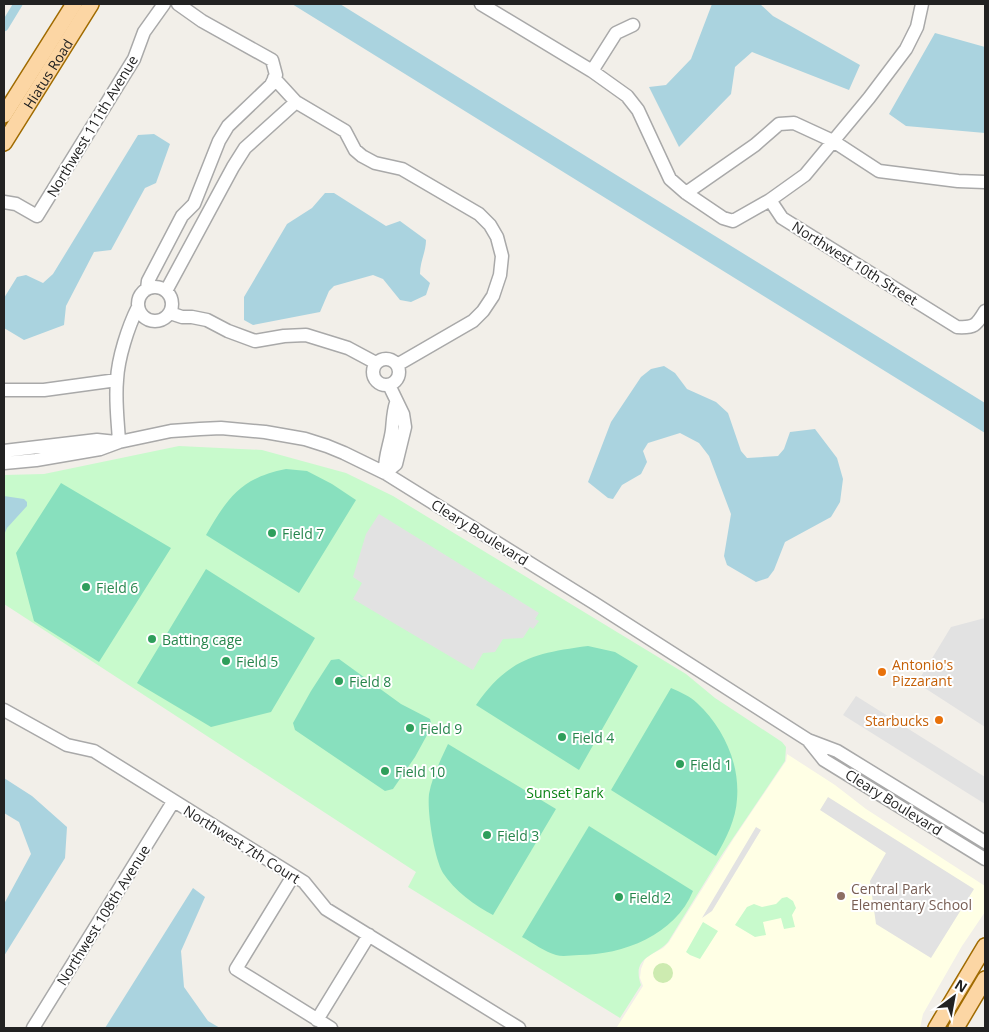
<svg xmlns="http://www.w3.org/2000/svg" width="989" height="1032" font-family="'Open Sans',sans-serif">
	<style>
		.education { fill: #ffffe5 }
		.grass { fill: #cdebb0 }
		.park { fill: #c8facc }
		.pitch { fill: #88e0be }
		.parking { fill: #e2e2e2 }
		.water { fill: #aad3df }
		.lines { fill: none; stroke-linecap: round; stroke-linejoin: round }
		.canal { stroke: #aad3df; stroke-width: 9 }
		.minor-casing { stroke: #a9a9a9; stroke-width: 15 }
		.major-casing { stroke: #a06b00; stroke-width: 18 }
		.minor { stroke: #fff; stroke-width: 12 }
		.major { stroke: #fcd6a4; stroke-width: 15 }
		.leisure-dot { fill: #2e9e5b; stroke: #fff; stroke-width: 2 }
		.food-dot { fill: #e8710a; stroke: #fff; stroke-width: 2 }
		.education-dot { fill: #8d6e63; stroke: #fff; stroke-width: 2 }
		.labels { text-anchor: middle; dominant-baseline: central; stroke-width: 4; stroke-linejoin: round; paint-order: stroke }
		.street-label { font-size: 14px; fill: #222; stroke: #fff }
		.leisure-label { font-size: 14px; fill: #27864d; stroke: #fff; text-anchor: start }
		.food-label { font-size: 14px; fill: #c56008; stroke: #fff; text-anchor: start }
		.park-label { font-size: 14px; fill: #0c8416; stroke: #fff }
		.education-label { font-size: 14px; fill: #785e54; stroke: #fff; text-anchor: start }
	</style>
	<rect width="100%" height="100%" fill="#f2efe9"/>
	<path class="education" d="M787 754 835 785 866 809 985 886V912L962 946 923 1014 920 1028H619L617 1027 643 986 640 978 641 969 645 959 652 954 663 948 669 942 734 838 786 761Z"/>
	<path class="grass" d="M653 973a10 10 0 1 1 20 0a10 10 0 1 1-20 0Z"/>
	<path class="park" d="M179 446 262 450 346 473 393 496 686 674 715 698 782 742 786 747 785 761 721 856 668 942C655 957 631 956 641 985L620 1018 408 887 416 872 4 604V475L44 474Z
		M787 897 793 901 796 908 792 915 795 927 784 929 781 918 763 922 766 935 755 937 735 925 747 907 754 904 762 907 776 904 782 898Z
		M703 922 718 931 700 959 690 955 686 952Z"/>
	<path class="pitch" d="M286 469 307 471 332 484 356 500 299 593 206 535C228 497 241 478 286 469Z
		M61 483 171 548 99 662 34 621 16 553Z
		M206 569 315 638 271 712 211 727 137 683Z
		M588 646 615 652 638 666 579 770 476 705C508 659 535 653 588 646Z
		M339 659 401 704 430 719 432 726 415 757 393 789 385 791 295 730 293 723 311 691 331 660Z
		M671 688C680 692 690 696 697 703 723 727 740 763 737 799 736 819 726 839 716 856L611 790Z
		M448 744 556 809 493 915C475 906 454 890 443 873 434 857 427 812 429 794 432 777 441 759 448 744Z
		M589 826 693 891C675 935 623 955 579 955 572 955 563 957 556 955 545 952 533 943 522 937Z"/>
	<path class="parking" d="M379 514 539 613 535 619 539 621 533 629 530 627 523 638 503 639 495 652 483 653 473 670 353 599 362 583 353 577 366 534Z
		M985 618V727L917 683 951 627Z
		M856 696 985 777V804L843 715Z
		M828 797 974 889 931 958 876 924 870 881 886 853 820 810Z
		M756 827 761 830 712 911 702 918Z"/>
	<path class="water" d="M292 4H340L985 403V433Z
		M712 4H760L773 16 860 65 849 90 752 52 735 67 731 94 679 147 649 87 666 85 691 59Z
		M935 33 985 47V133L906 126 889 114Z
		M154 134 170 144 156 183 145 188 111 250 94 252 66 306 64 325 24 340 4 328V298L17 277 26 275 43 283 53 274 138 135Z
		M325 193H334L386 226 400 221 426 240C426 252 420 261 420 274L430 283 426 295 411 302 400 300 383 279 373 275 334 286 329 291 320 312 253 325 244 320V297L287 224 312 208Z
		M664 366 675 373 687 389 716 402 728 413 741 451 747 458 778 456 784 449 790 432 815 429 837 458 843 479 840 502 831 517 785 542 774 570 768 578 756 582 727 565 724 556 731 514 709 456 699 443 680 433 648 443 643 451 647 462 641 474 622 485 613 499 608 498 588 482 611 422 641 377 651 369Z
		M4 496 24 499 27 502V506L7 528 4 535Z
		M4 778 32 796 67 827 65 858 4 956V904L31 854 19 822 4 813Z
		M193 888 205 897 181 951 184 987 208 1021 220 1028H105Z"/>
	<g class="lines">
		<path class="canal" d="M4 27 18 4"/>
		<g class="minor-casing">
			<path id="minor" d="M481 4 592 71 627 96 638 110 670 179 686 193 723 218 733 221 770 200 782 218 957 327C974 328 976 326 985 311
				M592 71 616 33 633 25
				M274 78 296 102 345 131 355 150 362 156 375 163 402 169 479 214 490 225 497 237 502 256 500 275 493 296 483 311 473 321 397 365
				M686 193 755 145 779 124 794 123 833 141 879 171 958 181 985 182
				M770 200 805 175 869 98 906 49 917 27 922 4
				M4 202 16 204 37 216 134 59 144 32 164 4
				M138 304a17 17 0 1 1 34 0a17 17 0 1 1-34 0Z
				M147 289 148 281 182 216 194 204 219 141 228 126 271 85 276 75 272 60 202 21 178 4
				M166 291 233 167 245 148 296 102
				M170 313 182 317H192L207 320 228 331 255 341 284 336 306 335 348 348 376 363
				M373 372a13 13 0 1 1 26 0a13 13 0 1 1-26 0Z
				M4 390H44L117 380
				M119 442C118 422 115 401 117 380 118 358 128 327 138 307
				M4 451 97 440 116 442
				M4 463 36 460 100 449 119 442 171 431 200 429 221 428 265 432 305 439 327 446 344 453 385 473 594 603 808 740 837 751 985 842
				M385 473 396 464 405 427 403 414 389 385
				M385 473C384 457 390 445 392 430 393 420 393 412 396 403
				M4 710 67 745 94 751 304 882 326 909 519 1028
				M808 740 824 760 985 859
				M293 876 236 969 331 1028
				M317 1020 369 935
				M33 1028 173 802"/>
		</g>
		<g class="major-casing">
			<g id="major">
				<path d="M4 115 74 4"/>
				<path id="s1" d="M4 143 91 4"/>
				<path d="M936 1028 985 946"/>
				<path d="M956 1028 985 979"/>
			</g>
		</g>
		<use href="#minor" class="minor"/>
		<use href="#major" class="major"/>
	</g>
	<g class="leisure-dot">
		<circle cx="272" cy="533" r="5"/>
		<circle cx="86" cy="587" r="5"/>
		<circle cx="152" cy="639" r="5"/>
		<circle cx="226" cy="661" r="5"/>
		<circle cx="339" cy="681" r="5"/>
		<circle cx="410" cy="728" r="5"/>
		<circle cx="562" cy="737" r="5"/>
		<circle cx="680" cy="764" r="5"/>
		<circle cx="385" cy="771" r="5"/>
		<circle cx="487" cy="835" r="5"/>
		<circle cx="619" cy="897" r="5"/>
	</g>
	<g class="food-dot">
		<circle cx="882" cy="672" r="5"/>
		<circle cx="939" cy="720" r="5"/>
	</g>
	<circle class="education-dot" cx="841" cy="896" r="5"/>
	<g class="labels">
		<g class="street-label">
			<text stroke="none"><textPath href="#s1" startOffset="82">Hiatus Road</textPath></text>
			<text transform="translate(92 126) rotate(-59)">Northwest 111th Avenue</text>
			<text transform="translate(855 263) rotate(32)">Northwest 10th Street</text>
			<text transform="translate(480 532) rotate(32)">Cleary Boulevard</text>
			<text transform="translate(894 802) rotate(32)">Cleary Boulevard</text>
			<text transform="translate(242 844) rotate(32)">Northwest 7th Court</text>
			<text transform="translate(103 915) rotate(-58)">Northwest 108th Avenue</text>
		</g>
		<g class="leisure-label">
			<text x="282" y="533">Field 7</text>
			<text x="96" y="587">Field 6</text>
			<text x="162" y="639">Batting cage</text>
			<text x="236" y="661">Field 5</text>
			<text x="349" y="681">Field 8</text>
			<text x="420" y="728">Field 9</text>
			<text x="572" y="737">Field 4</text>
			<text x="690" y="764">Field 1</text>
			<text x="395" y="771">Field 10</text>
			<text x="497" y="835">Field 3</text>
			<text x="629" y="897">Field 2</text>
		</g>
		<g class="food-label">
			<text x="892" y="664">Antonio's<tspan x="892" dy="16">Pizzarant</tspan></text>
			<text x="929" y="720" text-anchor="end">Starbucks</text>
		</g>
		<g class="park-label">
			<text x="565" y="792">Sunset Park</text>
		</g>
		<g class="education-label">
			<text x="851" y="888">Central Park<tspan x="851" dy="16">Elementary School</tspan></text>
		</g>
	</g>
	<rect width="989" height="1032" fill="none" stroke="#222222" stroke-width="10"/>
	<g transform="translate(954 997) rotate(32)" stroke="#ffffff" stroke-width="4" paint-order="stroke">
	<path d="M0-4L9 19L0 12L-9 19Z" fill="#222222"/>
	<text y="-8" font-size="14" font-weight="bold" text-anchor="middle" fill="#222222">N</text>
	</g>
</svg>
